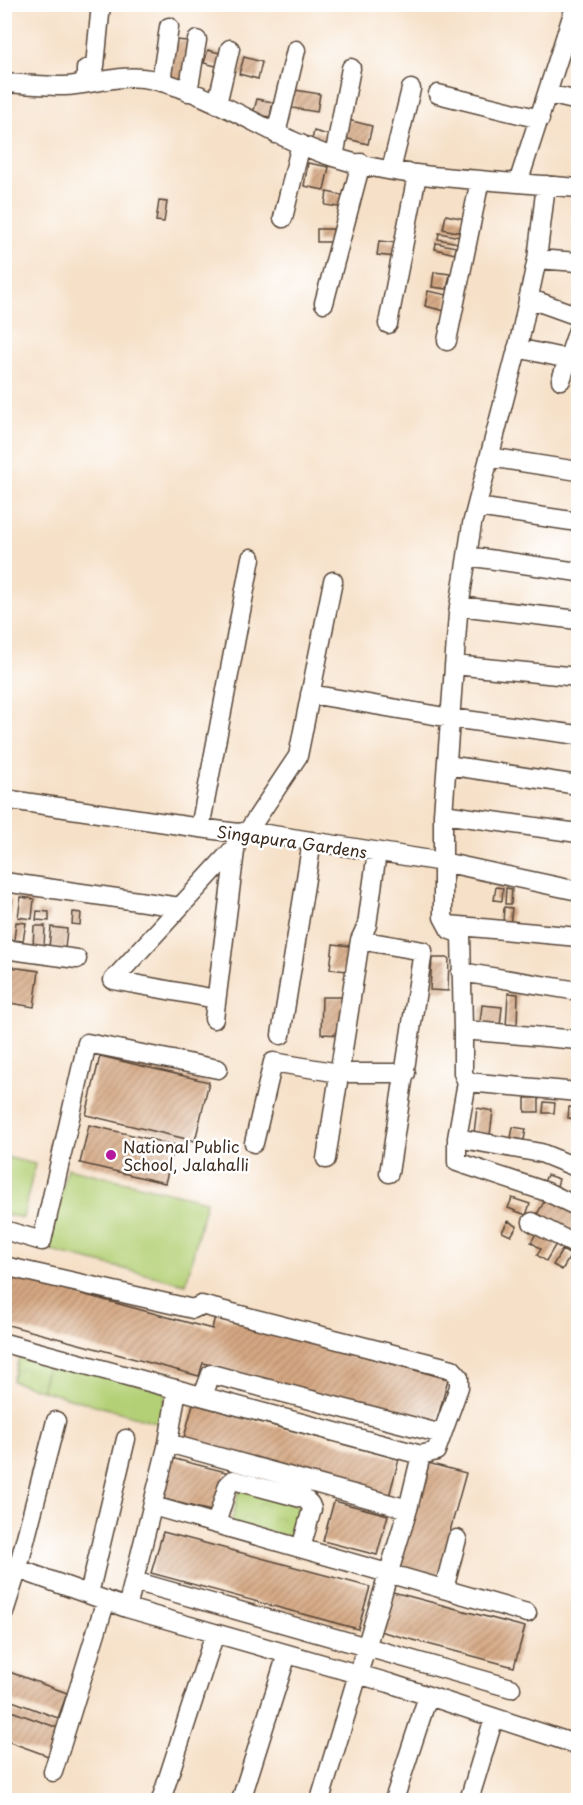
<svg xmlns="http://www.w3.org/2000/svg" width="583" height="1805" font-family="'Playpen Sans',sans-serif">
	<style>
		.grass { fill: #b4d076; stroke: #787d4a; stroke-width: 1.5 }
		.park { fill: url(#park-crowns); stroke: #787d4a; stroke-width: 1.5 }
		.building { fill: url(#building-hatch) }
		.lines { fill: none; stroke-linecap: round; stroke-linejoin: round }
		.minor-casing { stroke: #574537; stroke-width: 21 }
		.minor { stroke: #fff; stroke-width: 18 }
		.poi-dot { fill: #b5179e; stroke: #fff; stroke-width: 2 }
		.labels { text-anchor: middle; dominant-baseline: central; stroke-width: 5; stroke-linejoin: round; paint-order: stroke }
		.street-label { font-size: 16px; fill: #3b2a1e; stroke: #fff }
		.poi-label { font-size: 16px; fill: #3b2a1e; stroke: #fff; text-anchor: start }
	</style>
	<defs>
		<pattern id="park-crowns" width="20" height="18" patternUnits="userSpaceOnUse" patternTransform="scale(1.5)"><rect width="20" height="18" fill="#b4d076"/><path d="M2 6a3 3 0 1 1 6 0M12 15a3 3 0 1 1 6 0" fill="none" stroke="#9cb366"/></pattern>
		<pattern id="building-hatch" width="6" height="6" patternUnits="userSpaceOnUse" patternTransform="scale(1.5)"><rect width="6" height="6" fill="#d5a883"/><path d="M-1 1l2-2M0 6l6-6M5 7l2-2" fill="none" stroke="#ae896b"/></pattern>
	</defs>
	<rect width="100%" height="100%" fill="#fff"/>
	<filter id="ink" filterUnits="userSpaceOnUse"><feTurbulence type="fractalNoise" baseFrequency=".0167" numOctaves="2"/><feDisplacementMap in="SourceGraphic" scale="12" xChannelSelector="R" yChannelSelector="G"/><feConvolveMatrix kernelMatrix="1 2 1 2 8 2 1 2 1" color-interpolation-filters="sRGB"/></filter>
	<filter id="wash" filterUnits="userSpaceOnUse"><feTurbulence type="fractalNoise" baseFrequency=".008" numOctaves="4" result="noise"/><feDisplacementMap in="SourceGraphic" scale="24" xChannelSelector="R" yChannelSelector="G"/><feGaussianBlur stdDeviation="1.35" result="paint"/><feColorMatrix in="noise" values="0 0 0 0 0 0 0 0 0 0 0 0 0 0 0 0 0 1.4 0 .05"/><feComposite in="paint" operator="in"/></filter>
	<g filter="url(#wash)">
		<rect width="100%" height="100%" fill="#f6e0c7"/>
		<path class="grass" d="M5 1157 35 1164 23 1218 5 1214Z
			M67 1168 206 1201 186 1284 47 1250Z
			M50 1359 167 1392 159 1423 41 1390Z"/>
		<path class="park" d="M21 1351 50 1359 41 1390 12 1381Z
			M239 1490 300 1505 291 1538 231 1523Z"/>
		<g id="blocks">
			<path class="building" d="M174 40 189 41 185 82 170 81Z
				M208 50 224 54 220 67 204 63Z
				M244 57 262 62 258 79 239 74Z
				M295 90 320 94 317 112 292 108Z
				M257 99 273 102 270 117 253 114Z
				M348 120 372 126 368 144 344 138Z
				M314 131 332 136 329 148 311 144Z
				M308 163 329 167 324 190 304 186Z
				M327 192 346 196 344 208 325 205Z
				M159 201 167 202 164 222 156 221Z
				M446 215 465 219 462 233 443 229Z
				M317 229H333V242H317Z
				M439 233 460 237 458 243 438 239Z
				M379 241 398 243 396 257 377 255Z
				M436 243 456 247 455 254 435 249Z
				M434 272 450 274 447 289 432 287Z
				M428 291 448 295 445 311 425 306Z
				M496 887 503 888 502 901 494 900Z
				M506 888 512 889 511 904H505Z
				M21 897 34 899 32 919 18 917Z
				M4 899 12 900 10 915H4Z
				M504 907 512 908 510 925 503 924Z
				M37 911 49 912V921L36 920Z
				M73 912 81 913 80 925 72 924Z
				M16 922 26 923 23 941 14 940Z
				M34 926H45L44 948 33 947Z
				M51 927 67 929 65 949 49 947Z
				M333 944 350 946 347 971 330 969Z
				M432 958H449L448 991 430 990Z
				M4 966 39 971 34 1007 4 1002Z
				M508 993 518 994 517 1027H506Z
				M322 997H344L343 1035 321 1034Z
				M482 1005 502 1007 500 1026 480 1024Z
				M100 1056 209 1082 195 1141 86 1115Z
				M525 1098H539V1112H525Z
				M544 1102 555 1103 554 1113H543Z
				M569 1107 578 1108V1119L568 1118Z
				M477 1108 493 1111 490 1135 474 1133Z
				M89 1125 175 1145 165 1183 80 1163Z
				M513 1127 526 1129 524 1140 511 1138Z
				M547 1175 559 1179 557 1186 544 1182Z
				M548 1195 578 1212V1226L573 1236 536 1216Z
				M512 1198 530 1204 526 1215 508 1208Z
				M508 1221 517 1226 511 1236 502 1232Z
				M537 1232 556 1244 546 1261 537 1255 541 1249 531 1242Z
				M562 1250 571 1255 562 1270 553 1265Z
				M4 1273 212 1329 215 1316 448 1379 436 1425 203 1363 199 1376 4 1324Z
				M193 1404 399 1459 388 1500 182 1445Z
				M171 1458 226 1472 215 1512 160 1498Z
				M424 1462 466 1473 436 1582 395 1571Z
				M334 1501 388 1515 377 1555 323 1541Z
				M163 1532 370 1587 358 1629 151 1573Z
				M389 1591 525 1627 514 1667 379 1631Z
				M4 1670 67 1693 58 1718 4 1698Z
				M11 1711 61 1729 51 1757 4 1740V1727Z"/>
		</g>
	</g>
	<g filter="url(#ink)">
		<use href="#blocks" fill-opacity="0" stroke="#574537" stroke-width="1.5"/>
		<g class="lines">
			<g class="minor-casing">
				<path id="minor" d="M161 82 169 27
					M4 83C24 84 44 86 64 86 93 85 124 72 154 80 218 95 271 137 333 157 393 176 456 178 518 183L576 4
					M86 83V69L95 66 101 4
					M188 92 197 40
					M438 94 540 119
					M548 94 578 101
					M217 104 230 49
					M276 134 296 50
					M334 157 351 68
					M391 170 411 89
					M518 183 578 188
					M546 185 537 259 520 338 472 524 458 614 443 814V917L450 930 461 934 463 1030 578 1040
					M283 218 301 144
					M537 259 578 262
					M528 298 578 316
					M324 303 361 163
					M388 324 417 175
					M447 341 480 180
					M517 348 568 359
					M561 380 578 330
					M489 457 578 471
					M477 507 578 522
					M467 556 578 572
					M459 606 578 620
					M454 665 578 677
					M310 694 451 718 578 735
					M447 765 578 785
					M4 799 200 828 238 833 248 831 443 862 578 891
					M443 814 578 833
					M200 828 251 558
					M248 831 298 756 333 581
					M4 882 180 907
					M449 925 578 937
					M360 940 423 951 389 1173
					M4 949 77 959
					M461 972 578 991
					M216 999 113 980 236 846
					M214 1019 236 843
					M463 1030V1073L467 1082 457 1138V1162L547 1192 578 1207
					M281 1035 312 841
					M467 1082 578 1092
					M457 1138 541 1153 578 1168
					M254 1143 273 1062 339 1073H406
					M326 1159 360 940 367 925 377 852
					M532 1222 578 1246
					M4 1230 42 1241 87 1043 218 1069
					M4 1266 193 1309 201 1305 452 1369 459 1377V1387L436 1451 421 1455 4 1343
					M203 1396 211 1374 442 1434
					M168 1443 408 1509
					M153 1506 527 1613
					M216 1524 228 1485 233 1480 305 1499 310 1504 312 1509 301 1548
					M4 1564 127 1608 389 1683 578 1745
					M134 1581 511 1688
					M444 1589 457 1539
					M89 1594 126 1439
					M127 1608 168 1443 177 1389
					M4 1612 18 1568 56 1421
					M53 1772 106 1600
					M161 1800 215 1633
					M241 1800 287 1654
					M320 1800 408 1509 421 1455
					M394 1800 428 1696
					M469 1800 494 1718"/>
			</g>
			<use href="#minor" class="minor"/>
		</g>
	</g>
	<circle class="poi-dot" cx="111" cy="1155" r="6"/>
	<g class="labels">
		<g class="street-label">
			<text transform="translate(292 841) rotate(8)">Singapura Gardens</text>
		</g>
		<g class="poi-label">
			<text x="123" y="1146">National Public<tspan x="123" dy="18">School, Jalahalli</tspan></text>
		</g>
	</g>
	<rect width="583" height="1805" fill="none" stroke="#fff" stroke-width="24"/>
</svg>
